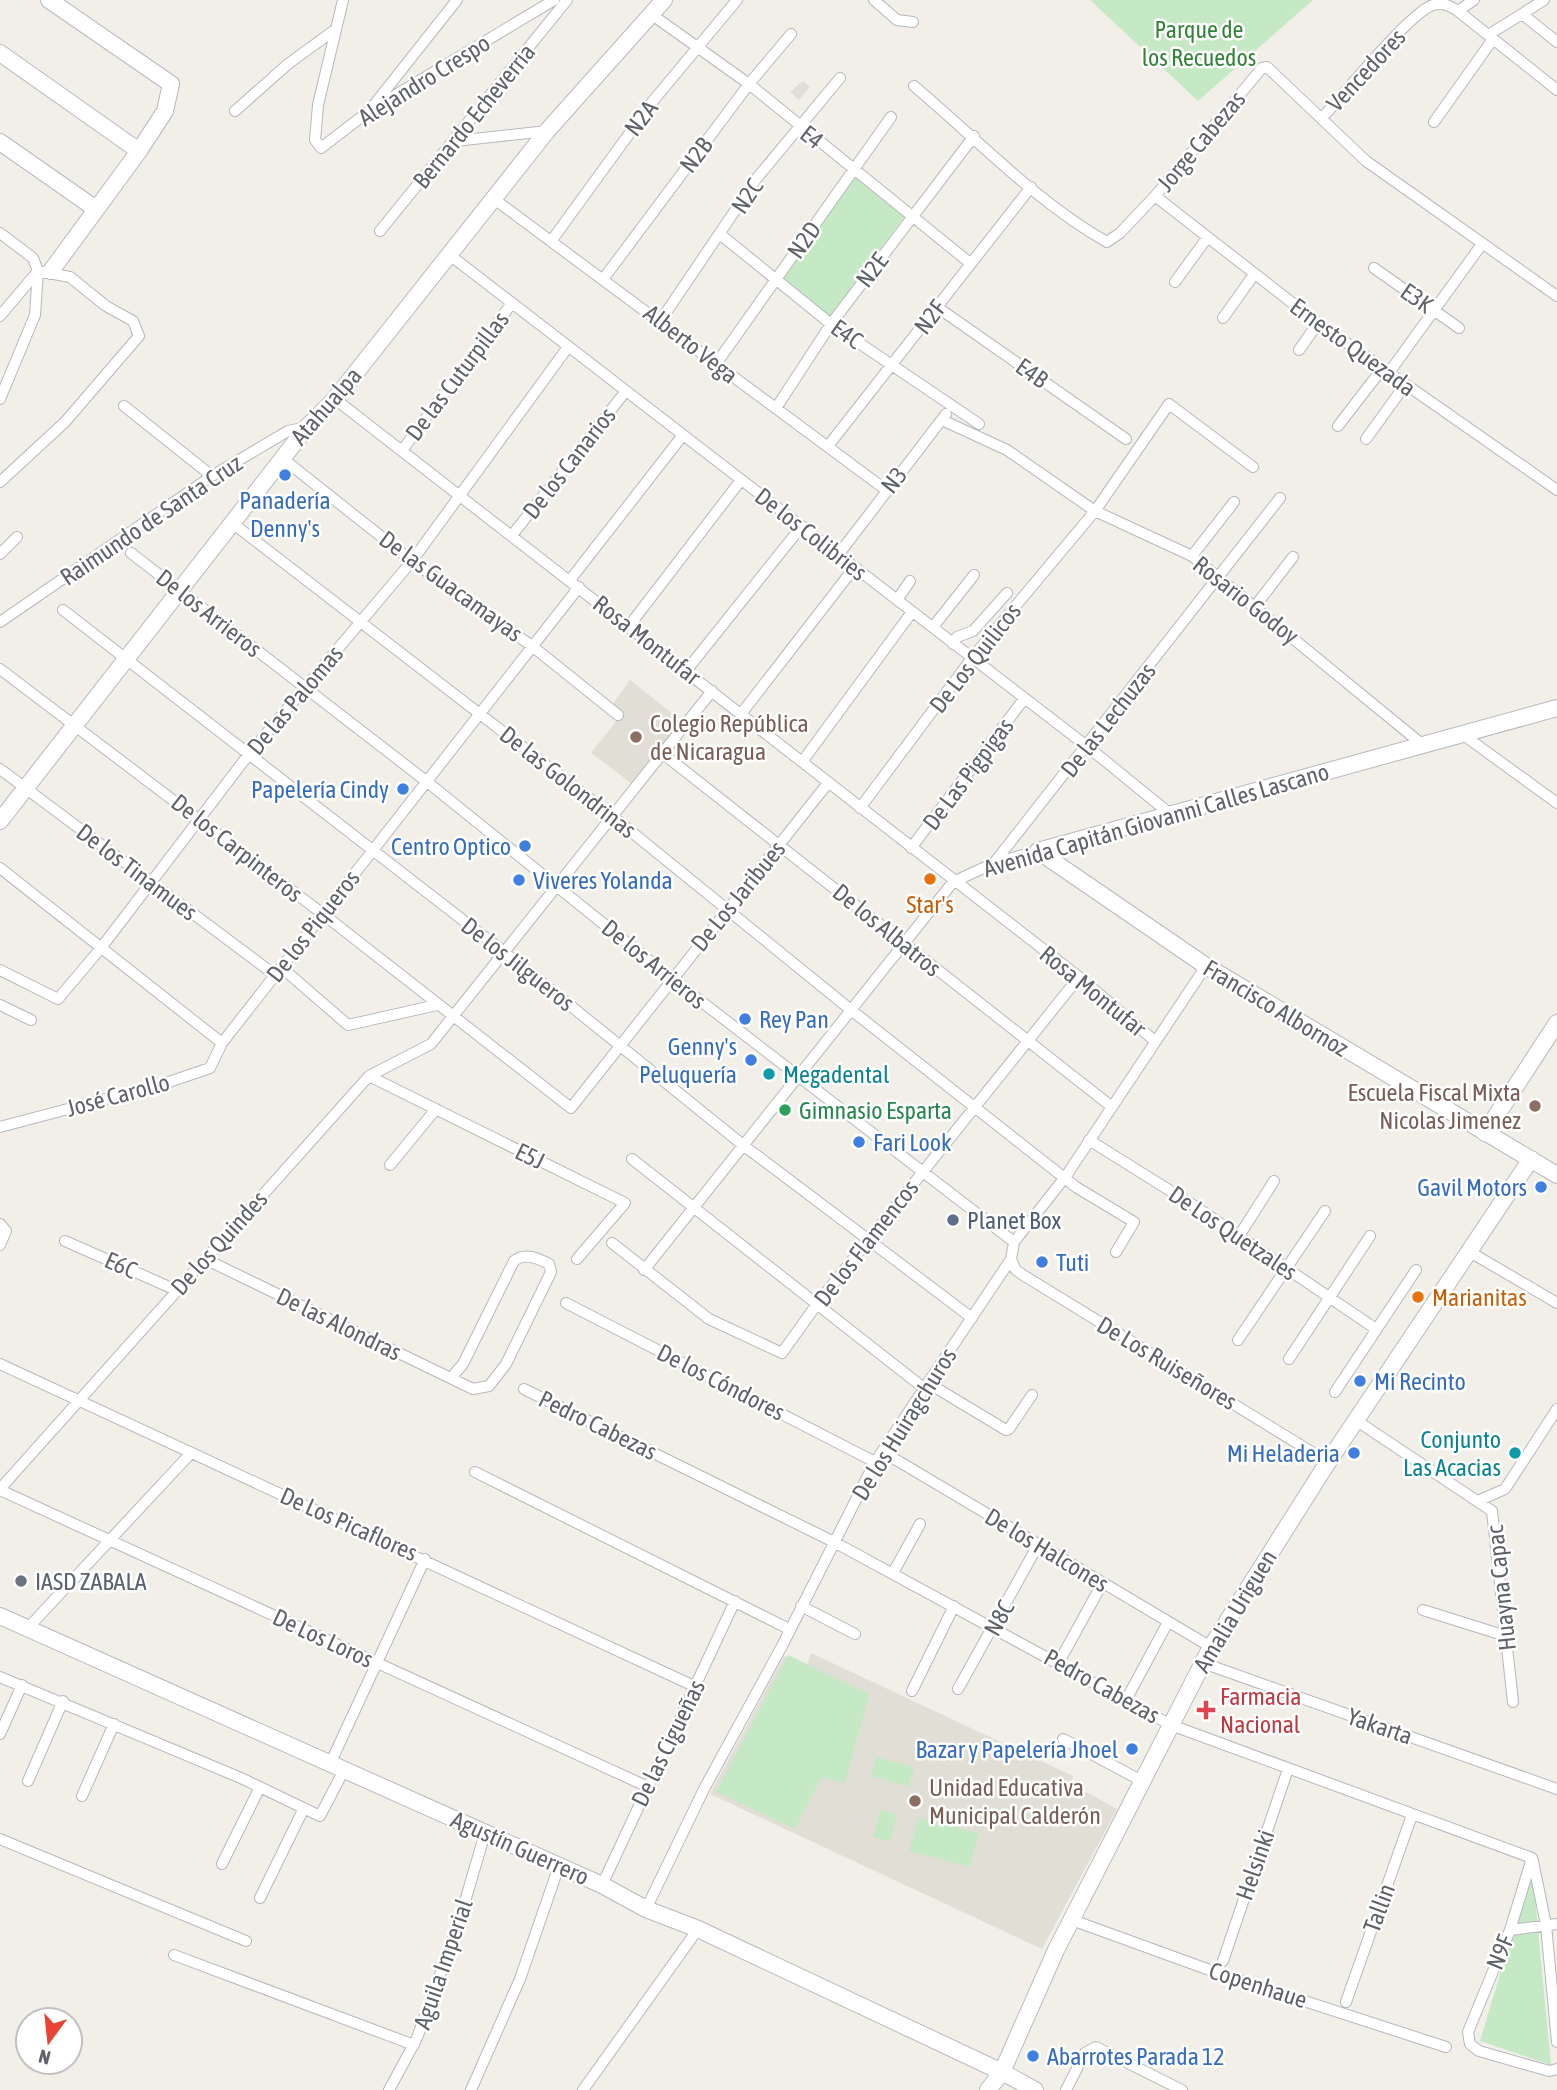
<svg xmlns="http://www.w3.org/2000/svg" width="1557" height="2090" font-family="'Asap Condensed',sans-serif">
	<style>
		.industrial { fill: #e0deda }
		.education { fill: #e1ded6 }
		.green { fill: #c5e8c5 }
		.lines { fill: none; stroke-linecap: round; stroke-linejoin: round }
		.street-casing { stroke: #b5b8bc; stroke-width: 12 }
		.secondary-casing { stroke: #b6babf; stroke-width: 18 }
		.street { stroke: #fff; stroke-width: 10 }
		.secondary { stroke: #fff; stroke-width: 16 }
		.shop-dot { fill: #3f7fe0; stroke: #fff; stroke-width: 2.5 }
		.education-dot { fill: #8d6e63; stroke: #fff; stroke-width: 2.5 }
		.food-dot { fill: #e8710a; stroke: #fff; stroke-width: 2.5 }
		.culture-dot { fill: #0f9aa8; stroke: #fff; stroke-width: 2.5 }
		.leisure-dot { fill: #2e9e5b; stroke: #fff; stroke-width: 2.5 }
		.service-dot { fill: #5c6f8a; stroke: #fff; stroke-width: 2.5 }
		.worship-dot { fill: #6b7280; stroke: #fff; stroke-width: 2.5 }
		.health-dot { fill: #e0444e; stroke: #fff; stroke-width: 2.5 }
		.labels { text-anchor: middle; dominant-baseline: central; stroke-width: 5; stroke-linejoin: round; paint-order: stroke }
		.park-label { font-size: 24px; fill: #348238; stroke: #fff }
		.street-label { font-size: 24px; fill: #5f6368; stroke: #fff }
		.shop-label { font-size: 24px; fill: #366cbe; stroke: #fff; text-anchor: end }
		.education-label { font-size: 24px; fill: #785e54; stroke: #fff; text-anchor: start }
		.food-label { font-size: 24px; fill: #c56008; stroke: #fff }
		.culture-label { font-size: 24px; fill: #0d838f; stroke: #fff; text-anchor: start }
		.leisure-label { font-size: 24px; fill: #27864d; stroke: #fff; text-anchor: start }
		.service-label { font-size: 24px; fill: #4e5e75; stroke: #fff; text-anchor: start }
		.worship-label { font-size: 24px; fill: #5b616d; stroke: #fff; text-anchor: start }
		.health-label { font-size: 24px; fill: #be3a42; stroke: #fff; text-anchor: start }
	</style>
	<rect width="100%" height="100%" fill="#f1efe8"/>
	<path class="industrial" d="M803 81 810 87 799 100 790 92Z"/>
	<path class="education" d="M630 680 682 721 631 783 591 753 621 715 612 705Z
		M811 1653 1073 1776 1071 1784 1117 1809 1042 1949 710 1794 784 1656 807 1665Z"/>
	<path class="green" d="M1090 0H1313L1198 101Z
		M854 173 907 213 829 317 780 280Z
		M788 1655 869 1694 845 1783 821 1778 795 1829 716 1792Z
		M876 1757 914 1767 909 1787 871 1776Z
		M880 1810 897 1814 890 1841 873 1837Z
		M918 1818 979 1833 970 1867 909 1851Z
		M1532 1867 1551 2065 1480 2041Z"/>
	<g class="lines">
		<g class="street-casing">
			<path id="street" d="M343 0 318 105 315 140 321 148 369 111 554 0
				M874 0 897 20 913 22
				M1458 11 1474 0
				M651 14 749 84 970 263
				M1522 14 1544 0
				M1488 35 1522 14 1557 42
				M914 86C976 138 1036 202 1107 242L1120 233 1155 196 1262 68 1267 67 1366 161 1557 296
				M373 106 457 0
				M235 111 288 64 336 29
				M1322 118C1342 97 1410 12 1433 5 1443 2 1450 6 1458 11L1557 90
				M1434 122 1493 39
				M455 141 547 131
				M1155 196 1318 323 1557 490
				M494 199 886 490
				M380 231 567 0
				M0 233 33 258 38 271 70 277 106 306 133 321 139 336 65 422 0 482
				M721 235 831 324 979 424
				M552 240 653 101 737 0
				M451 256 1088 747 1169 813
				M1374 268 1459 328
				M604 278 749 84 791 34
				M1175 282 1207 238
				M937 307 1126 439
				M0 316 38 271 35 315 0 399
				M1223 318 1253 276
				M661 320 757 178 840 78
				M1299 350 1318 323
				M716 364 891 117
				M1388 374 1482 244
				M335 399 1079 977 1155 1041
				M124 406 212 476
				M776 408 831 324 974 136
				M942 420 1007 450 1095 511 1192 556 1423 745
				M1338 426 1382 369
				M1366 439 1405 385
				M828 446 1031 187
				M403 449 512 303
				M282 458 412 561 532 646 618 715
				M231 522 612 816 851 1010 1076 1187 1134 1222 1116 1252
				M513 534 626 391
				M131 553 426 781 672 979 1014 1242
				M0 554 17 537
				M838 555 946 414
				M1192 556 1234 502
				M570 580 683 435
				M897 600 910 581
				M1256 605 1293 557
				M63 610 504 952 743 1145 972 1318
				M0 622 212 476 288 431 307 427
				M629 626 741 480
				M933 627 974 575
				M953 644 957 637 973 631 1007 593
				M0 669 323 914 571 1108 828 783
				M686 671 801 527
				M741 714 854 568
				M1462 734 1557 803
				M662 753 1112 1107
				M802 762 912 612
				M0 769 275 975
				M860 808 972 658 1095 511 1169 404 1253 467
				M911 848 1024 699
				M994 863 1280 498
				M0 868 222 1043
				M281 967 348 1025 437 1005
				M0 970 58 999 101 948 249 754 412 561 568 347
				M0 1005 31 1020
				M369 1076 625 1203 577 1259
				M0 1127 163 1084 210 1068 222 1043 579 587
				M1089 1140 1193 1205 1376 1329
				M632 1159 925 1389
				M390 1165 436 1109
				M0 1224 6 1231 0 1245
				M1239 1236 1274 1181
				M65 1241 176 1290
				M612 1243 709 1319 782 1353 817 1304 1079 977
				M1470 1252 1557 1303
				M205 1259 473 1389 489 1386 506 1364 551 1272 549 1264C538 1258 524 1252 514 1261L463 1364 451 1378
				M1011 1259 1015 1269 1023 1275 1328 1462
				M644 1270 953 882 994 863 1038 851
				M566 1303 875 1462
				M1238 1340 1325 1211
				M1289 1359 1370 1236
				M0 1364 696 1687
				M928 1383 1006 1430 1009 1429 1032 1395
				M524 1389 834 1542 1171 1725 1532 1858
				M1335 1392 1416 1270
				M1357 1421 1492 1511 1513 1702
				M883 1452 1211 1647
				M475 1472 789 1629
				M0 1489 369 1076 431 1044 712 691
				M0 1490 646 1786
				M1480 1500 1505 1489 1557 1409
				M893 1573 920 1524
				M801 1606 855 1634
				M1423 1610 1506 1636
				M28 1628 191 1453
				M1059 1662 1102 1584
				M1203 1663 1557 1789
				M0 1677 241 1778 320 1816 344 1770
				M958 1689 1038 1545
				M912 1691 954 1606
				M1126 1700 1168 1622
				M0 1734 22 1685
				M1063 1739 1142 1781
				M330 1764 425 1559
				M28 1781 63 1701
				M82 1796 114 1724
				M0 1839 246 1941
				M1532 1858 1510 1930 1468 2032 1470 2044 1479 2051 1549 2071 1557 2069
				M1533 1861 1546 1925 1557 2042
				M222 1864 260 1787
				M602 1885 735 1601
				M260 1898 304 1808
				M646 1909 704 1789 782 1646 875 1462 1011 1259 1014 1242 1066 1176 1206 966
				M1072 1920 1218 1973 1446 2047
				M1510 1930 1557 1924
				M174 1955 414 2045
				M1223 1961 1288 1769
				M1346 2002 1412 1815
				M389 2090 417 2038 459 1922 485 1833
				M471 2090 520 1979 559 1866
				M583 2090 698 1929
				M1066 2090 1085 2053 1096 2047 1182 2090"/>
		</g>
		<g class="secondary-casing">
			<path id="secondary" d="M49 0 171 84 165 111 139 151 51 271
				M0 53 139 151
				M0 142 96 209
				M0 821 307 427 335 399 547 131 664 0
				M1038 851 1206 966 1557 1175
				M1038 851 1557 708
				M1485 1133 1557 1023
				M0 1616 602 1885 646 1909 698 1929 1002 2072 1035 2090
				M988 2090 1002 2072 1056 1950 1211 1647 1328 1462 1531 1159"/>
		</g>
		<use href="#street" class="street"/>
		<use href="#secondary" class="secondary"/>
	</g>
	<g class="shop-dot">
		<circle cx="285" cy="475" r="7"/>
		<circle cx="403" cy="789" r="7"/>
		<circle cx="525" cy="846" r="7"/>
		<circle cx="519" cy="880" r="7"/>
		<circle cx="745" cy="1019" r="7"/>
		<circle cx="751" cy="1060" r="7"/>
		<circle cx="859" cy="1142" r="7"/>
		<circle cx="1541" cy="1187" r="7"/>
		<circle cx="1042" cy="1262" r="7"/>
		<circle cx="1360" cy="1381" r="7"/>
		<circle cx="1354" cy="1453" r="7"/>
		<circle cx="1132" cy="1749" r="7"/>
		<circle cx="1033" cy="2056" r="7"/>
	</g>
	<g class="education-dot">
		<circle cx="636" cy="737" r="7"/>
		<circle cx="1535" cy="1106" r="7"/>
		<circle cx="915" cy="1801" r="7"/>
	</g>
	<g class="food-dot">
		<circle cx="930" cy="879" r="7"/>
		<circle cx="1418" cy="1297" r="7"/>
	</g>
	<g class="culture-dot">
		<circle cx="769" cy="1074" r="7"/>
		<circle cx="1515" cy="1453" r="7"/>
	</g>
	<circle class="leisure-dot" cx="785" cy="1110" r="7"/>
	<circle class="service-dot" cx="953" cy="1220" r="7"/>
	<circle class="worship-dot" cx="21" cy="1581" r="7"/>
	<path class="health-dot" d="M1202.5 1699.5h7v7h7v7h-7v7h-7v-7h-7v-7h7z"/>
	<g class="labels">
		<g class="park-label">
			<text x="1199" y="29">Parque de<tspan x="1199" dy="28">los Recuedos</tspan></text>
		</g>
		<g class="street-label">
			<text transform="translate(1366 70) rotate(-47)">Vencedores</text>
			<text transform="translate(424 80) rotate(-32)">Alejandro Crespo</text>
			<text transform="translate(474 116) rotate(-51)">Bernardo Echeverria</text>
			<text transform="translate(641 118) rotate(-53)">N2A</text>
			<text transform="translate(812 137) rotate(38)">E4</text>
			<text transform="translate(1201 141) rotate(-50)">Jorge Cabezas</text>
			<text transform="translate(696 155) rotate(-53)">N2B</text>
			<text transform="translate(747 196) rotate(-56)">N2C</text>
			<text transform="translate(804 240) rotate(-55)">N2D</text>
			<text transform="translate(872 270) rotate(-53)">N2E</text>
			<text transform="translate(1417 298) rotate(35)">E3K</text>
			<text transform="translate(930 317) rotate(-53)">N2F</text>
			<text transform="translate(847 334) rotate(35)">E4C</text>
			<text transform="translate(691 344) rotate(38)">Alberto Vega</text>
			<text transform="translate(1353 347) rotate(36)">Ernesto Quezada</text>
			<text transform="translate(1032 373) rotate(35)">E4B</text>
			<text transform="translate(457 376) rotate(-53)">De las Cuturpillas</text>
			<text transform="translate(326 406) rotate(-49)">Atahualpa</text>
			<text transform="translate(569 463) rotate(-52)">De los Canarios</text>
			<text transform="translate(894 480) rotate(-52)">N3</text>
			<text transform="translate(151 520) rotate(-34)">Raimundo de Santa Cruz</text>
			<text transform="translate(811 534) rotate(38)">De los Colibries</text>
			<text transform="translate(451 586) rotate(36)">De las Guacamayas</text>
			<text transform="translate(1246 600) rotate(38)">Rosario Godoy</text>
			<text transform="translate(209 613) rotate(38)">De los Arrieros</text>
			<text transform="translate(647 640) rotate(38)">Rosa Montufar</text>
			<text transform="translate(975 658) rotate(-52)">De Los Quilicos</text>
			<text transform="translate(295 700) rotate(-50)">De las Palomas</text>
			<text transform="translate(1108 720) rotate(-52)">De las Lechuzas</text>
			<text transform="translate(968 774) rotate(-53)">De Las Pigpigas</text>
			<text transform="translate(568 782) rotate(38)">De las Golondrinas</text>
			<text transform="translate(1156 820) rotate(-16)">Avenida Capitán Giovanni Calles Lascano</text>
			<text transform="translate(237 848) rotate(38)">De los Carpinteros</text>
			<text transform="translate(137 872) rotate(37)">De los Tinamues</text>
			<text transform="translate(738 896) rotate(-51)">De Los Jaribues</text>
			<text transform="translate(313 926) rotate(-52)">De los Piqueros</text>
			<text transform="translate(887 930) rotate(39)">De los Albatros</text>
			<text transform="translate(518 964) rotate(38)">De los Jilgueros</text>
			<text transform="translate(654 964) rotate(39)">De los Arrieros</text>
			<text transform="translate(1093 991) rotate(39)">Rosa Montufar</text>
			<text transform="translate(1276 1008) rotate(31)">Francisco Albornoz</text>
			<text transform="translate(118 1095) rotate(-15)">José Carollo</text>
			<text transform="translate(530 1156) rotate(26)">E5J</text>
			<text transform="translate(1233 1233) rotate(34)">De Los Quetzales</text>
			<text transform="translate(219 1243) rotate(-48)">De los Quindes</text>
			<text transform="translate(866 1243) rotate(-52)">De los Flamencos</text>
			<text transform="translate(121 1265) rotate(24)">E6C</text>
			<text transform="translate(339 1324) rotate(26)">De las Alondras</text>
			<text transform="translate(1167 1363) rotate(31)">De Los Ruiseñores</text>
			<text transform="translate(721 1382) rotate(27)">De los Cóndores</text>
			<text transform="translate(904 1424) rotate(-58)">De los Huiragchuros</text>
			<text transform="translate(598 1425) rotate(26)">Pedro Cabezas</text>
			<text transform="translate(349 1524) rotate(24)">De Los Picaflores</text>
			<text transform="translate(1047 1550) rotate(31)">De los Halcones</text>
			<text transform="translate(1501 1588) rotate(-96)">Huayna Capac</text>
			<text transform="translate(1235 1611) rotate(-59)">Amalia Uriguen</text>
			<text transform="translate(999 1618) rotate(-61)">N8C</text>
			<text transform="translate(323 1638) rotate(25)">De Los Loros</text>
			<text transform="translate(1102 1686) rotate(29)">Pedro Cabezas</text>
			<text transform="translate(1380 1726) rotate(19)">Yakarta</text>
			<text transform="translate(668 1743) rotate(-64)">De las Cigueñas</text>
			<text transform="translate(520 1848) rotate(24)">Agustín Guerrero</text>
			<text transform="translate(1255 1865) rotate(-71)">Helsinki</text>
			<text transform="translate(1379 1908) rotate(-70)">Tallin</text>
			<text transform="translate(1500 1952) rotate(-68)">N9F</text>
			<text transform="translate(443 1964) rotate(-71)">Aguila Imperial</text>
			<text transform="translate(1258 1985) rotate(18)">Copenhaue</text>
		</g>
		<g class="shop-label">
			<text x="285" y="500" text-anchor="middle">Panadería<tspan x="285" dy="28">Denny's</tspan></text>
			<text x="389" y="789">Papelería Cindy</text>
			<text x="511" y="846">Centro Optico</text>
			<text x="533" y="880" text-anchor="start">Viveres Yolanda</text>
			<text x="759" y="1019" text-anchor="start">Rey Pan</text>
			<text x="737" y="1046">Genny's<tspan x="737" dy="28">Peluquería</tspan></text>
			<text x="873" y="1142" text-anchor="start">Fari Look</text>
			<text x="1527" y="1187">Gavil Motors</text>
			<text x="1056" y="1262" text-anchor="start">Tuti</text>
			<text x="1374" y="1381" text-anchor="start">Mi Recinto</text>
			<text x="1340" y="1453">Mi Heladeria</text>
			<text x="1118" y="1749">Bazar y Papelería Jhoel</text>
			<text x="1047" y="2056" text-anchor="start">Abarrotes Parada 12</text>
		</g>
		<g class="education-label">
			<text x="650" y="723">Colegio República<tspan x="650" dy="28">de Nicaragua</tspan></text>
			<text x="1521" y="1092" text-anchor="end">Escuela Fiscal Mixta<tspan x="1521" dy="28">Nicolas Jimenez</tspan></text>
			<text x="929" y="1787">Unidad Educativa<tspan x="929" dy="28">Municipal Calderón</tspan></text>
		</g>
		<g class="food-label">
			<text x="930" y="904">Star's</text>
			<text x="1432" y="1297" text-anchor="start">Marianitas</text>
		</g>
		<g class="culture-label">
			<text x="783" y="1074">Megadental</text>
			<text x="1501" y="1439" text-anchor="end">Conjunto<tspan x="1501" dy="28">Las Acacias</tspan></text>
		</g>
		<g class="leisure-label">
			<text x="799" y="1110">Gimnasio Esparta</text>
		</g>
		<g class="service-label">
			<text x="967" y="1220">Planet Box</text>
		</g>
		<g class="worship-label">
			<text x="35" y="1581">IASD ZABALA</text>
		</g>
		<g class="health-label">
			<text x="1220" y="1696">Farmacia<tspan x="1220" dy="28">Nacional</tspan></text>
		</g>
	</g>
	<g transform="translate(49 2041) rotate(195)"><circle r="33" fill="#ffffff" stroke="#bfc1c3" stroke-width="2"/>
	<path d="M0-5L12 26L0 18L-12 26Z" fill="#ea4335"/>
	<text y="-10" font-size="19" font-weight="bold" text-anchor="middle" fill="#5f6368">N</text>
	</g>
</svg>
